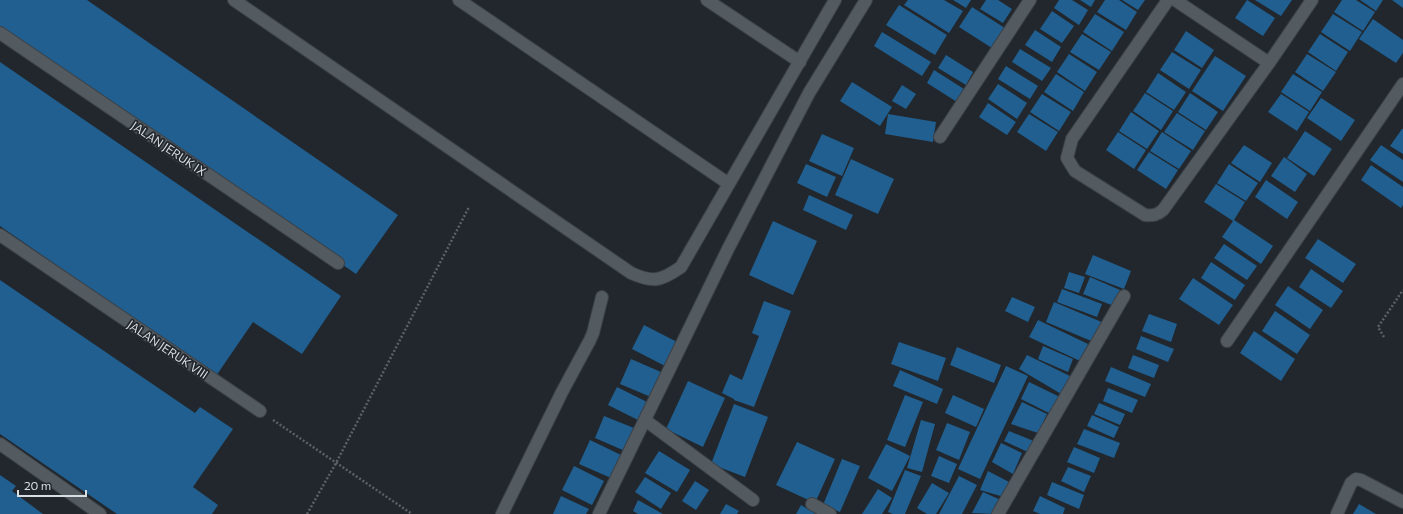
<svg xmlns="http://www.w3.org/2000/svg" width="1403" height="514" font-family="Commissioner,sans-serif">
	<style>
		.building { fill: #205f8f }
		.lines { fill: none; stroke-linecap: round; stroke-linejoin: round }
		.minor-casing { stroke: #3c4146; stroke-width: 14 }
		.path { stroke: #5c6166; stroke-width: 2.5; stroke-dasharray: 2 2; stroke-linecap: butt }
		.minor { stroke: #535a60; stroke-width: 12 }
		.labels { text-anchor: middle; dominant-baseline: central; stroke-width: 3.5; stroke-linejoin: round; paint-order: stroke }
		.street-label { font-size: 12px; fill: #d8dde0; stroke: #21272d }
	</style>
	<rect width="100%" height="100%" fill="#21272d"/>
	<path class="building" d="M0 0H87L398 215 356 274 0 27Z
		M908 0H944L963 11 949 33 904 5Z
		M953 0H971L966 8Z
		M986 0H998L1012 9 1003 23 980 9Z
		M1059 0H1072L1088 10 1079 25 1054 8Z
		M1080 0H1095L1091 7Z
		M1105 0H1119L1137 12 1126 30 1097 12Z
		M1122 0H1145L1138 10Z
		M1247 0 1275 18 1263 36 1235 18Z
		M1255 0H1292L1281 16Z
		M1342 0H1356L1375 12 1363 31 1334 12Z
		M1360 0H1383L1376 11Z
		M1392 0H1403V8Z
		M899 5 947 35 935 55 886 25Z
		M972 7 1008 30 995 50 959 27Z
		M1052 11 1074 26 1062 43 1040 29Z
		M1095 14 1124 32 1112 51 1083 32Z
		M1333 14 1362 32 1350 51 1321 32Z
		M1373 19 1403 40V53L1396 63 1359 39Z
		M1035 30 1061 47 1052 62 1025 45Z
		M1186 31 1214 50 1202 68 1174 50Z
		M882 32 931 62 922 76 874 46Z
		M1082 34 1111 52 1099 70 1070 52Z
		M1320 34 1348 52 1336 71 1308 52Z
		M1020 49 1051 68 1042 81 1012 62Z
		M1172 52 1201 70 1189 89 1160 70Z
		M1069 54 1097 72 1085 91 1057 72Z
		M1307 54 1336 72 1323 91 1295 72Z
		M946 55 973 72 966 85 938 68Z
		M1215 56 1246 76 1223 111 1192 91Z
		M0 62 341 296 302 354 253 322 216 376 0 226Z
		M1006 66 1038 86 1030 99 998 79Z
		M934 70 964 89 957 102 927 83Z
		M1158 73 1186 92 1174 110 1146 92Z
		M1056 74 1084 92 1073 111 1044 92Z
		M1293 74 1322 92 1310 111 1281 92Z
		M852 82 892 107 880 126 840 101Z
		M998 84 1027 103 1017 119 988 99Z
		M902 85 916 94 906 109 892 101Z
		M1145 93 1173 111 1161 130 1133 111Z
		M1190 93 1218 112 1206 130 1178 112Z
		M1042 94 1071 112 1059 131 1030 112Z
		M1281 94 1309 112 1297 131 1268 112Z
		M1321 98 1355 120 1341 141 1307 118Z
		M988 103 1016 122 1007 135 979 117Z
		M1131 112 1159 131 1147 149 1119 131Z
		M1177 113 1205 131 1193 150 1164 132Z
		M888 114 936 122 933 142 885 134Z
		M1029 114 1058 132 1046 151 1017 132Z
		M1402 129H1403V154L1390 146Z
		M1305 131 1332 149 1314 176 1287 158Z
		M1118 132 1146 150 1134 169 1106 150Z
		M1162 132 1191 151 1179 169 1150 151Z
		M822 134 854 148 842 176 809 161Z
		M1244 145 1272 163 1260 182 1231 163Z
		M1381 145 1403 160V182L1370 160Z
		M1149 152 1178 170 1166 189 1137 170Z
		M1284 157 1307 174 1295 192 1271 176Z
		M851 159 894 179 878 214 835 195Z
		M806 164 836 177 827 197 797 183Z
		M1229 164 1258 183 1246 201 1217 183Z
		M1371 165 1403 187V205L1401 208 1361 180Z
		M1266 180 1298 202 1287 219 1255 197Z
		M1216 184 1245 202 1234 220 1273 246 1261 264 1222 237 1233 221 1204 202Z
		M809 195 853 215 846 230 803 210Z
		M773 221 817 241 793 295 749 275Z
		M1318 239 1356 264 1343 283 1305 258Z
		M1224 244 1257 266 1247 280 1214 258Z
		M1093 255 1131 271 1124 289 1085 274Z
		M1211 262 1245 285 1235 300 1201 278Z
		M1311 269 1343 291 1331 308 1299 287Z
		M1069 272 1085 277 1079 293 1064 288Z
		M1090 277 1120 290 1114 306 1083 294Z
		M1193 278 1233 305 1219 325 1179 299Z
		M0 280 195 413 200 407 233 429 193 487 218 505 212 514H117L0 434Z
		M1288 286 1323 310 1310 329 1275 305Z
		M1062 289 1102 304 1097 317 1057 302Z
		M1012 297 1035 307 1028 322 1005 311Z
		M764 301 791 311 754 407 734 400V399L722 393 730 374 742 380 759 336 752 333Z
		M1054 302 1104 323 1096 343 1046 322Z
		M1275 311 1310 335 1297 354 1262 331Z
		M1149 314 1177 324 1171 342 1142 331Z
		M1038 320 1088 344 1080 361 1029 337Z
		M644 325 681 344 669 368 632 349Z
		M1254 331 1295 359 1281 381 1240 353Z
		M1141 336 1174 349 1168 362 1136 349Z
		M899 342 946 358 938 381 891 364Z
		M1043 346 1073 359 1068 372 1038 359Z
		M957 347 1001 365 994 383 950 365Z
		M1027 355 1072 377 1063 395 1019 369Z
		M1133 355 1159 365 1154 378 1128 368Z
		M631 359 661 372 651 397 620 384Z
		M1006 366 1028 376 980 479 958 469Z
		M1111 367 1151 384 1145 397 1105 381Z
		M900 370 943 389 937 404 893 386Z
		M688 381 725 398 703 447 666 429Z
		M1029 382 1062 398 1053 415 1021 399Z
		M617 387 647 402 638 420 608 405Z
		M1108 388 1138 400 1132 413 1103 401Z
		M905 395 923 402 905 447 887 440Z
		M953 395 984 409 976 427 945 413Z
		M1022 402 1047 414 1038 433 1011 424Z
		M1099 403 1125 414 1120 425 1094 414Z
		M734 404 768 417 745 477 711 464Z
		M1092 415 1119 427 1114 438 1087 426Z
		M604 416 634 428 625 451 595 438Z
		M921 420 935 424 922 472 907 468Z
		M947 423 970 432 959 460 936 450Z
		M1084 429 1120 443 1114 458 1077 444Z
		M1009 431 1036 442 1032 454 1004 441Z
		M590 440 621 455 611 478 579 464Z
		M797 442 835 459 815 503 776 485Z
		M1001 443 1022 453 1013 474 992 462Z
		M886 444 910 456 892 491 868 478Z
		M1074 447 1100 458 1094 473 1067 462Z
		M659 451 690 470 677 492 645 473Z
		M939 456 957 464 949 483 931 476Z
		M842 459 860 466 840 512 823 505Z
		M574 466 604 481 592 505 562 490Z
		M1068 467 1091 476 1084 492 1061 481Z
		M905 470 921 476 905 514H893L888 512Z
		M988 471 1011 483 1004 497 980 490Z
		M0 475 16 486 12 491 43 514H0Z
		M959 476 977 485 962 514H939Z
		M645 477 671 493 661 509 635 492Z
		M695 481 709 490 696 510 682 501Z
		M1052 482 1084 495 1079 509 1047 495Z
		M932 483 949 493 936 514H927L917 508Z
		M878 489 892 498 882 514H862Z
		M983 492 1003 501 996 514 972 513Z
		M561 496 589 509 586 514H553Z
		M1040 496 1065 508 1063 514H1040L1033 511Z
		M638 500 663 514H638L633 511Z
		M726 504 739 511 737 514H720Z
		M1359 504 1376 514H1353Z
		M801 505 816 514H796Z"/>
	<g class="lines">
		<g class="minor-casing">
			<path id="minor" d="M234 0 631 273C653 283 661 281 681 267L835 0
				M459 0 729 184
				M707 0 800 62
				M1168 0 1072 139 1067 158 1075 171 1145 215C1153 216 1157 215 1163 210L1269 63 1312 0
				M1175 0 1269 63
				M0 33 338 263
				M940 137 1030 0
				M0 235 260 411
				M1227 341 1403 84
				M645 420 753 500
				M0 444 100 514
				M812 504 830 514
				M502 514 562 392 590 340 593 333 602 297
				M599 514 728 249 809 93 866 0
				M998 514 1124 296
				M1337 514 1351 483 1356 479 1361 480 1403 502"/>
		</g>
		<path class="path" d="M1384 337 1378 327 1403 290
			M273 420 412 514
			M307 514 336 463 469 207"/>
		<use href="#minor" class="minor"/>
	</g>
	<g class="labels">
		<g class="street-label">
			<text transform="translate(169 148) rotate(34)">JALAN JERUK IX</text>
			<text transform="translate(168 349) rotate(34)">JALAN JERUK VIII</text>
		</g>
	</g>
	<path d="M18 490v6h68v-6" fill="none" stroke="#d8dde0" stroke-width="2"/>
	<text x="24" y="490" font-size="12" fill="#d8dde0" stroke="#21272d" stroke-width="3" paint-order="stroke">20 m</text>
</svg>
